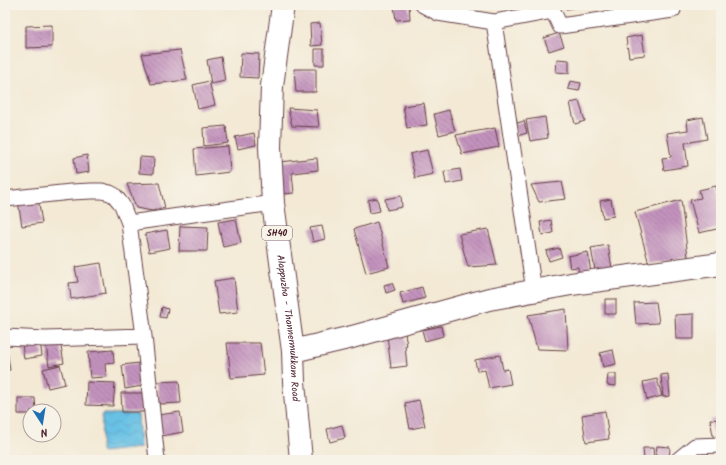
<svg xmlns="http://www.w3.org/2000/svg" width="726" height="465" font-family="Kalam,sans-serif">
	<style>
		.water { fill: url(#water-waves); stroke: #597088 }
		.building { fill: url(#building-back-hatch) }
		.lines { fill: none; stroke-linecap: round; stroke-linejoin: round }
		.minor-casing { stroke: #633d44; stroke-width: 17 }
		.secondary-casing { stroke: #633d44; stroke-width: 24 }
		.primary-casing { stroke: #633d44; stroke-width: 24 }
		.minor { stroke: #fff; stroke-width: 15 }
		.secondary { stroke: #fff; stroke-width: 22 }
		.primary { stroke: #fff; stroke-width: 22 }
		.labels { text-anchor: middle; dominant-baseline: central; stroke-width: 3; stroke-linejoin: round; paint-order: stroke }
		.shield { fill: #f7f3e8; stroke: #7e5f64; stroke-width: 1 }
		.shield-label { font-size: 9px; font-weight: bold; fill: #4a1f2b }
		.street-label { font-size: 10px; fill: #4a1f2b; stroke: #f7f3e8 }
	</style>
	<defs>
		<pattern id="water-waves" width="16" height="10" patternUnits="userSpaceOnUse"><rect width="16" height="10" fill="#68c1e5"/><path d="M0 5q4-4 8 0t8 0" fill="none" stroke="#5ca5c5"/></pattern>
		<pattern id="building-back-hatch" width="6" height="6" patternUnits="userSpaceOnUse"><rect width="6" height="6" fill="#c393bd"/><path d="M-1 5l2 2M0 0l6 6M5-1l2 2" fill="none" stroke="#a0779a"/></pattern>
	</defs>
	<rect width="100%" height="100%" fill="#f7f3e8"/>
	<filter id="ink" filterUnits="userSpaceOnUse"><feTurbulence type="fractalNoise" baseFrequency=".025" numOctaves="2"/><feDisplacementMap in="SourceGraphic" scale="8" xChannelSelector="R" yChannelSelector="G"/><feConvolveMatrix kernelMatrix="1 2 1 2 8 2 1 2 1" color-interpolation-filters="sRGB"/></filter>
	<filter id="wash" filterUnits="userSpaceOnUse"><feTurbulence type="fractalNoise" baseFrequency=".012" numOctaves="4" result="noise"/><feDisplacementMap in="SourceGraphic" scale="16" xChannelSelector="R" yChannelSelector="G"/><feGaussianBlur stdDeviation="0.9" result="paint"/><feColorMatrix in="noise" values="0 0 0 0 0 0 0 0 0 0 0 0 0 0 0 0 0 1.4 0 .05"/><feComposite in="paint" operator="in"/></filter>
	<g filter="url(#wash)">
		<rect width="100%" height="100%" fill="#f3e9d4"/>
		<path class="water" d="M102 414H138L140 448 101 452Z"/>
		<g id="blocks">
			<path class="building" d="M407 5H409L410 19 396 20 394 6Z
				M565 5H584V6L566 9Z
				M604 5H627V8L605 10Z
				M320 23 322 45 311 46 310 24Z
				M52 25V47L26 48V26Z
				M559 33 564 46 549 51 544 38Z
				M642 35 645 55 629 57 626 38Z
				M315 49H324V65H315Z
				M180 50 187 80 151 84 142 54Z
				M241 53 259 54 258 78 240 77Z
				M221 57 225 81 211 84 207 60Z
				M557 59 569 60V73L556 72Z
				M294 69H316V92H296Z
				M209 81 215 105 198 109 193 85Z
				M570 81 581 83 579 91 568 89Z
				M579 101 585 121 575 124 570 103Z
				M424 103 427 125 407 128 403 106Z
				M288 108 317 110 319 127 292 126Z
				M449 110 455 131 439 135 434 114Z
				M545 117 548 138 530 141 526 120Z
				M703 117 707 139 685 143 688 166 664 170 662 158 671 157 667 133 688 130 687 120Z
				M524 121 527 133 517 136 514 124Z
				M226 126 228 143 204 146 203 128Z
				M495 128 499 147 462 154 456 135Z
				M254 133 256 145 238 149 235 137Z
				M228 146 230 172 196 176 194 149Z
				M427 150 433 174 415 178 410 154Z
				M87 155 89 172 76 174 74 158Z
				M140 157 154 158 153 174 139 173Z
				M317 158 318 170 292 173 294 193 284 194 280 162Z
				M460 169 462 181 446 184 444 172Z
				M562 182 566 199 539 202 531 185Z
				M159 183 165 208 152 211 136 208 127 184Z
				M716 186 721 205V228L699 233 690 200 701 198 699 190Z
				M401 196 402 207 387 210 385 199Z
				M38 198 42 223 22 226 18 201Z
				M377 198 380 211 370 213 368 200Z
				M611 199 614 216 603 218 600 201Z
				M681 200 688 257 649 264 635 212Z
				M236 219 241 243 223 247 218 222Z
				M551 220 553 233 542 235 540 222Z
				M377 222 389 267 366 273 354 229Z
				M180 226 208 227 207 251H179Z
				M322 226 325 239 313 242 310 228Z
				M488 229 497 265 468 267 459 234Z
				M167 230 170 248 149 252 145 234Z
				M608 245 612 268 595 270 591 248Z
				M559 248 562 257 549 261 546 251Z
				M588 252 591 274 579 276 578 267 570 268 568 256Z
				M101 263 106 293 71 299 69 283 78 282 75 267Z
				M234 278 238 312 219 314 214 281Z
				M392 283 395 290 386 293 384 285Z
				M422 287 425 298 403 304 400 293Z
				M605 299H616V314H605Z
				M656 302 659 323 636 324 634 303Z
				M162 307 168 309 166 318 160 317Z
				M566 309 568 350 537 349 528 315Z
				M694 314V339H676L675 315Z
				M441 326 443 336 425 341 422 330Z
				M405 333 407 346H405L407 366 391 368 387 335Z
				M40 341 42 356 24 359 22 344Z
				M60 341 64 363 49 366 46 344Z
				M5 343H6L10 370 5 371Z
				M227 343H260L264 375 231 378Z
				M113 350 114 363 105 364 106 377 90 378 88 352Z
				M613 350 616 364 603 367 600 353Z
				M500 355 503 370 508 369 511 384 489 388 485 370 477 371 475 360Z
				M139 363 142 386 125 389 122 365Z
				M60 365 65 384 48 388 43 369Z
				M608 374H616V386L607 385Z
				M668 374 670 396 663 397 661 375Z
				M657 379 662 396 647 400 643 382Z
				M179 381 181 403 159 404 156 382Z
				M87 382 115 383 113 406 86 405Z
				M121 393H145V412H122Z
				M18 398H35L36 411H30V414H18Z
				M419 400 425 426 410 429 405 403Z
				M605 411 609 439 586 442 582 415Z
				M180 412 183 432 161 436 158 415Z
				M710 419 721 420V442L714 441Z
				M342 425 345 438 330 442 327 429Z
				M657 446 670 447 669 460H655Z
				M643 448H653L654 460H644Z
				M703 453 704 460H693V455Z"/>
		</g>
	</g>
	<g filter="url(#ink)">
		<use href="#blocks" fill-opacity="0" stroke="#633d44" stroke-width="1"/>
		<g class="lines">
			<g class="minor-casing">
				<path id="minor" d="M423 5 438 13 494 22 553 11V5
					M553 11 560 26 673 10 671 5
					M494 22 534 291
					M5 199 71 192 92 191H102L110 193 114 195 119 201 122 205 129 223 144 336 157 460
					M129 223 273 203
					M5 337 45 339 144 336
					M678 460 695 446 721 445"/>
			</g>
			<g class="secondary-casing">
				<path id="secondary" d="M293 351 352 337 489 299 571 284 721 264"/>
			</g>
			<g class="primary-casing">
				<g id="primary">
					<path id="s1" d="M283 5 272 86 270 147 273 203 293 351 294 382 301 460"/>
				</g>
			</g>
			<use href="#minor" class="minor"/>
			<use href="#secondary" class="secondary"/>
			<use href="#primary" class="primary"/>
		</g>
	</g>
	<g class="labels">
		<rect class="shield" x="262" y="226" width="30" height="14" rx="3"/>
		<g class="shield-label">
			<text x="277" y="233">SH40</text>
		</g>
		<g class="street-label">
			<text stroke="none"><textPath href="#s1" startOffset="325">Alappuzha - Thannermukkam Road</textPath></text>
		</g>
	</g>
	<rect width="726" height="465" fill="none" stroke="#f7f3e8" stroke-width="20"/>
	<g transform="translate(42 423) rotate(168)"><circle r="19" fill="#f7f3e8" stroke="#b29e9c"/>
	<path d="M0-3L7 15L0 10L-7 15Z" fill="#1f6fb2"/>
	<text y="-6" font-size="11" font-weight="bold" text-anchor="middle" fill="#4a1f2b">N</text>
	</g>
</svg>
